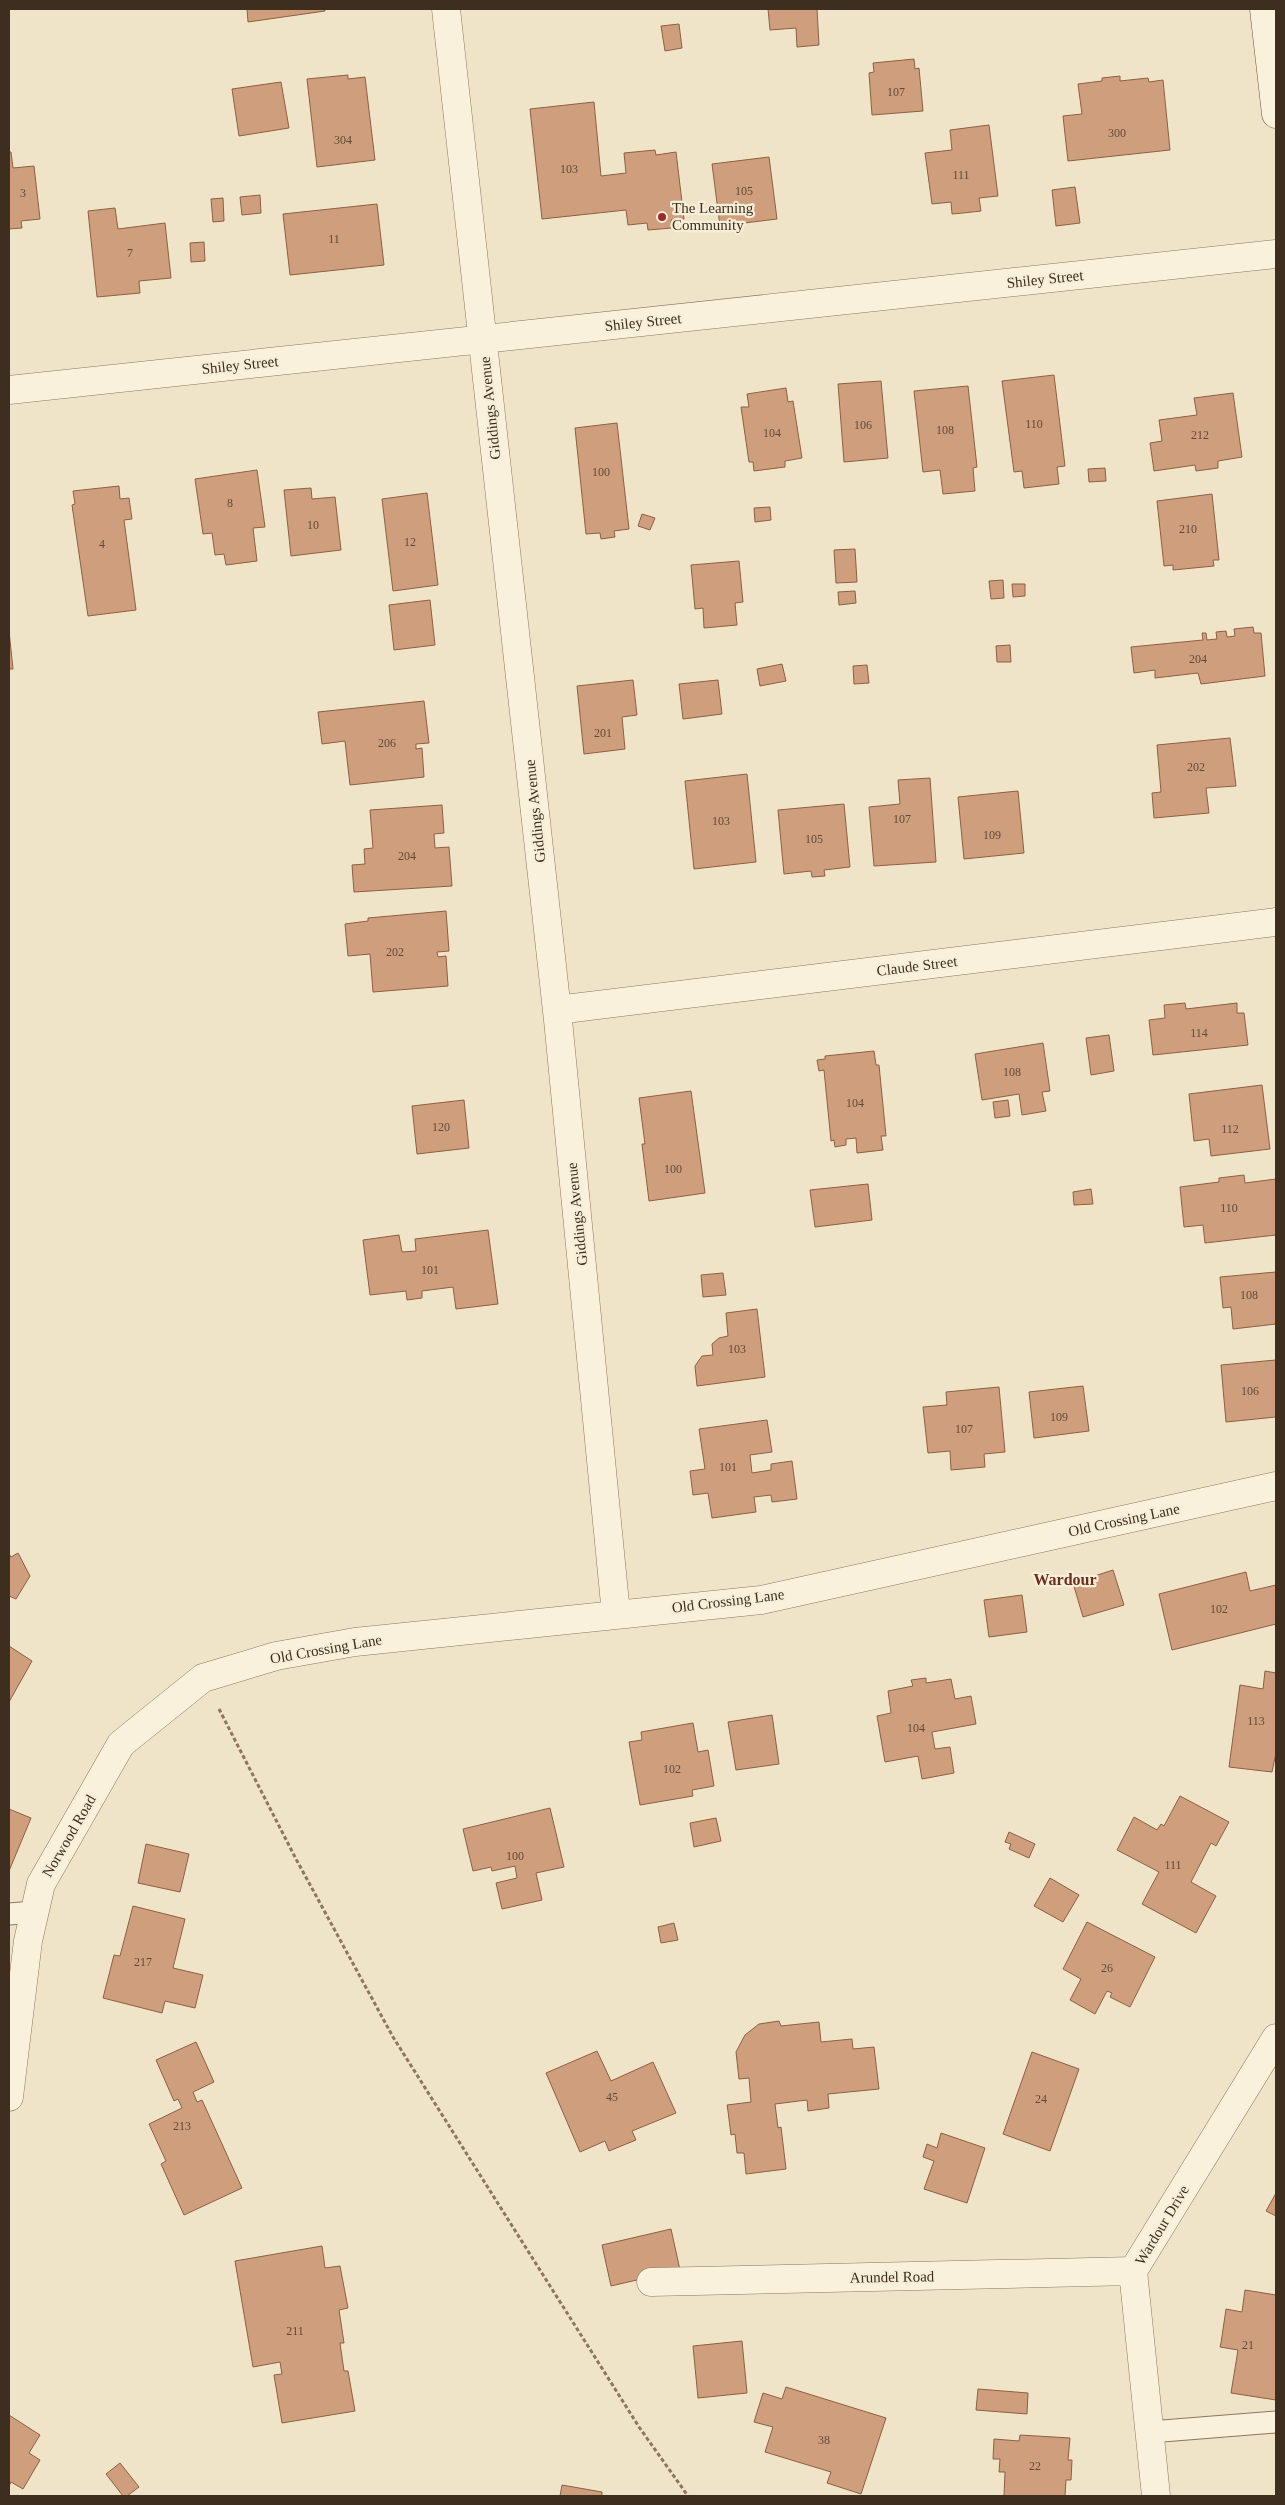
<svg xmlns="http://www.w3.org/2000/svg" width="1285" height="2505" font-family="'Times New Roman',serif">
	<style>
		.building { fill: #cf9f7d; stroke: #8d5f41 }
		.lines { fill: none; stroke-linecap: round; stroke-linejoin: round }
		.lane-casing { stroke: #8d765c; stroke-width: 23 }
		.street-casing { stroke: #8d765c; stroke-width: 29 }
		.secondary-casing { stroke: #6f573f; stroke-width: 29 }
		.path { stroke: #8d765c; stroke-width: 3; stroke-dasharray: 4 2.5; stroke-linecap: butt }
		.lane { stroke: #faf1dc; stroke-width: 21 }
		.street { stroke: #faf1dc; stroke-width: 28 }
		.secondary { stroke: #faf1dc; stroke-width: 28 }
		.poi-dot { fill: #9e2a2b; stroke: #f7eed8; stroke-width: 2 }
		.labels { text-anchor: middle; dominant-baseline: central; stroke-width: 4.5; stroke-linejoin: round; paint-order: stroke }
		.number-label { font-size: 12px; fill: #624a37 }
		.poi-label { font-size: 15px; fill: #3d2e20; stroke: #f7eed8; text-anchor: start }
		.street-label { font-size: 15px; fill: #3d2e20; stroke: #f7eed8 }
		.neighbourhood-label { font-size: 16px; font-weight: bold; fill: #6b2e1e; stroke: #f7eed8 }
	</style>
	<rect width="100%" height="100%" fill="#f0e4c8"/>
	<path class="building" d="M247 9H325V11L248 22Z
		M768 9H817L819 45 797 47 796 28 770 30Z
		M679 24 682 48 665 51 661 26Z
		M914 59 915 69 919 68 923 111 872 115 869 73 874 72 873 63Z
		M348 75V79L365 77 375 160 317 167 307 79Z
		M1120 76V81L1148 78 1149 82 1163 80 1170 150 1068 161 1063 116 1082 114 1078 84 1102 81V78Z
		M281 82 289 128 239 136 232 89Z
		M594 102 601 176 626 173 624 153 655 150 656 155 676 152 684 219 671 220 672 228 648 230 647 223 628 225 626 210 542 219 530 109Z
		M989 125 998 196 979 198 981 211 963 213 952 214 951 202 932 204 925 153 952 150 950 130Z
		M9 152H11L13 168 34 166 40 219 21 221 22 228 9 229Z
		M769 157 777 219 720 226 712 164Z
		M1075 187 1080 223 1056 226 1052 190Z
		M260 195 261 213 242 215 240 197Z
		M223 198 224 221 213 222 211 199Z
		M377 204 384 265 290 275 283 214Z
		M115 208 118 229 165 223 171 278 139 281 140 293 97 297 88 211Z
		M204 242 205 261 191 262 190 243Z
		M1054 375 1065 466 1057 467 1059 484 1024 488 1022 471 1014 472 1002 381Z
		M881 381 888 458 844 462 838 384Z
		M968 386 977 467 973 468 975 491 943 494 940 470 923 472 914 391Z
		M786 388 788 402 793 401 802 458 785 461V467L754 471 753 462H749L741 407H749L747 394Z
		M1233 393 1242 457 1218 461V468L1196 471 1195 465 1154 471 1150 443 1162 441 1159 420 1197 415 1194 398Z
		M617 423 629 529 614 531 615 537 601 539 600 533 586 534 575 428Z
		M1105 468 1106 481 1089 482 1088 469Z
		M257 470 265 527 253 528 257 561 226 565 224 554 215 555 212 533 203 534 195 479Z
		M119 486 120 499 129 498 132 519 124 520 136 610 88 616 72 505 75 504 73 491Z
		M311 488 312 499 335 497 341 550 291 556 284 490Z
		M427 493 438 585 393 591 382 499Z
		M1212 494 1219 560H1213L1214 566 1173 570V565L1164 566 1157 501Z
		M770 507 771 520 755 522 754 508Z
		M642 514 655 518 650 530 638 526Z
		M855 549 857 582 836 583 834 550Z
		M739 561 743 602 735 603 737 625 704 628 703 608 695 609 691 565Z
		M1003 580 1004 598 991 599 989 581Z
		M1012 584H1025V596L1013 597Z
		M855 591 856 603 839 605 838 592Z
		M430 600 435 645 394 650 389 605Z
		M1253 627 1254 633H1261L1265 676 1201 684 1198 673 1155 678V670L1134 673 1131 647 1203 640 1202 633H1206L1207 640 1217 639 1216 632 1226 631 1227 637 1235 636 1234 629Z
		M9 631 13 669H9Z
		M1010 645 1011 662H997L996 646Z
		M782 664 786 681 760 686 757 669Z
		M867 665 869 683 854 684 853 666Z
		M633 680 637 715 622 717 625 749 584 754 577 686Z
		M718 680 722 714 683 719 679 684Z
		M424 701 429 743 416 744V749L422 748 424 777 350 785 345 741 322 744 318 712Z
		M1230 738 1236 786 1206 788 1209 813 1154 818 1152 793 1161 792 1157 745Z
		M747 774 756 862 694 869 685 781Z
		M930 778 936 862 874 866 869 807 900 804 898 780Z
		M1018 791 1024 853 964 859 958 797Z
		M844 804 850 867 824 870 825 876 812 877 811 871 784 874 778 810Z
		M442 805 444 833 434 834 435 848 449 847 452 886 354 892 352 865 365 864 364 849 373 848 370 810Z
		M446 911 449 951 437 952 438 957 446 956 448 986 373 992 370 954 348 956 345 924 368 921V918Z
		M1185 1003 1186 1009 1237 1003V1013H1244L1248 1045 1153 1055 1149 1020 1165 1018 1164 1005Z
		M1109 1035 1114 1071 1091 1075 1086 1038Z
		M1043 1043 1050 1091 1042 1092 1046 1111 1022 1115 1019 1094 982 1100 975 1054Z
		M874 1051 876 1065H879L886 1136H881L883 1150 857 1153 856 1138 846 1139V1145L835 1147 834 1140 831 1141 824 1070 819 1071 817 1060 825 1059V1056Z
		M1262 1085 1270 1149 1211 1156 1209 1139 1194 1141 1189 1094Z
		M691 1091 705 1193 649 1201 642 1144H645L639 1098Z
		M464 1100 469 1148 417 1154 412 1106Z
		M1008 1100 1010 1116 995 1118 993 1102Z
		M1244 1175 1245 1183 1276 1179V1235L1205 1243 1203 1225 1184 1227 1180 1187 1219 1182V1178Z
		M868 1184 872 1220 815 1227 810 1190Z
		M1091 1189 1093 1204 1074 1205 1073 1192Z
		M488 1230 498 1304 456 1309 453 1287 422 1291V1298L407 1300 406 1291 370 1295 363 1240 399 1235 402 1252 416 1251 415 1239Z
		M1276 1272V1324L1233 1329 1231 1307 1223 1308 1220 1277Z
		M723 1273 726 1295 703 1297 701 1275Z
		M757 1309 765 1377 697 1386 695 1366 702 1356 713 1355 712 1344 719 1338 728 1336 726 1313Z
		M1276 1360V1417L1226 1422 1221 1365Z
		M1083 1386 1089 1431 1034 1438 1029 1392Z
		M999 1387 1005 1452 984 1454 985 1467 951 1470 950 1451 928 1453 923 1407 947 1405 946 1392Z
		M767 1420 772 1452 750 1455 752 1473 771 1470V1464L792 1461 797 1499 772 1502 771 1495 754 1497 756 1512 712 1518 708 1493 693 1495 690 1471 705 1469 699 1429Z
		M18 1553 30 1576 16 1599 9 1596V1554L11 1557Z
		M1113 1570 1124 1605 1083 1617 1073 1583Z
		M1246 1572 1250 1591 1276 1585V1624L1172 1650 1159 1594Z
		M1022 1595 1027 1632 989 1637 984 1600Z
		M9 1646 32 1661 9 1702Z
		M1265 1671 1276 1673V1753L1272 1772 1229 1767 1240 1685 1263 1689Z
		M926 1678V1683L951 1679 955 1699 971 1696 976 1724 932 1732 935 1749 950 1747 954 1773 922 1779 918 1756 885 1762 877 1716 891 1713 888 1691 913 1686 911 1680Z
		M772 1715 779 1764 736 1770 728 1722Z
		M693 1723 698 1752 708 1750 714 1786 692 1790 693 1796 640 1805 629 1742 642 1740 641 1732Z
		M1180 1796 1229 1822 1216 1846 1211 1843 1191 1882 1216 1896 1196 1933 1142 1904 1159 1872 1117 1850 1134 1817 1157 1830 1161 1824 1164 1826Z
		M550 1808 564 1867 536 1873 542 1900 502 1909 496 1883 517 1878 515 1866 492 1871 491 1867 473 1871 463 1829Z
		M9 1809 31 1818 9 1871Z
		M716 1818 721 1841 694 1847 690 1823Z
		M1009 1832 1035 1844 1029 1858 1009 1849 1011 1844 1005 1842Z
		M146 1844 189 1854 180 1892 138 1883Z
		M1050 1878 1079 1895 1063 1922 1034 1906Z
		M133 1906 185 1919 173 1968 203 1975 195 2008 165 2001 162 2013 103 1998 114 1955 120 1956Z
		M1087 1922 1155 1957 1130 2007 1110 1997 1112 1993 1107 1991 1095 2014 1070 2000 1081 1979 1063 1969Z
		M674 1923 678 1940 661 1943 658 1927Z
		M779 2021 781 2026 819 2022 821 2042 852 2039 853 2049 874 2047 879 2089 828 2094 829 2108 808 2111 807 2100 775 2104 778 2128 781 2127 786 2169 746 2174 744 2153H737L735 2134 731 2135 728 2111 727 2105 751 2102 749 2078 739 2079 736 2052 745 2035 759 2024Z
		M196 2042 214 2082 193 2092 197 2102 202 2100 242 2188 184 2215 161 2164 166 2161 149 2124 182 2108 178 2099 174 2101 156 2060Z
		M597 2051 611 2081 653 2062 676 2113 632 2131 636 2140 609 2151 605 2141 580 2152 546 2073Z
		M1032 2052 1079 2069 1050 2151 1003 2134Z
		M941 2133 985 2148 967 2203 924 2189 934 2161 923 2157 927 2144 937 2148Z
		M1276 2193V2216L1266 2211Z
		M671 2229 680 2270 611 2286 602 2245Z
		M322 2246 325 2268 340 2266 348 2308 339 2310 344 2343H340L344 2371H348L355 2411 282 2423 274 2375 282 2374 280 2362 253 2367 235 2261Z
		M1245 2290 1276 2295V2400L1231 2393 1238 2350 1220 2347 1221 2343 1226 2309 1242 2312Z
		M742 2341 747 2393 698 2398 693 2346Z
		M786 2387 886 2418 861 2494 827 2483 831 2472 765 2452 773 2427 754 2422 763 2393 782 2399Z
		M978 2389 1028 2393 1027 2414 976 2410Z
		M9 2415 40 2435 29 2453 40 2460 23 2489 11 2482 9 2486Z
		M1020 2435 1070 2438 1068 2460H1072L1071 2480H1066L1065 2496H1004L1005 2472H999L1000 2459H993L994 2439 1019 2441Z
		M120 2463 139 2487 127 2496H123L106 2474Z
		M562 2485 602 2492V2496H560Z"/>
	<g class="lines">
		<g class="lane-casing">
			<path id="lane" d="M9 1914 35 1912
				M1150 2432 1276 2422"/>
		</g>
		<g class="street-casing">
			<path id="street" d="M446 9 558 1020 616 1614
				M9 390 1276 254
				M557 1010 1276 922
				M9 2097 28 1941 41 1884 121 1744 203 1678 276 1656 355 1642 761 1600 1276 1486
				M651 2282 1133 2271
				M1156 2496 1133 2271 1276 2038"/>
		</g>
		<g class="secondary-casing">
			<path id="secondary" d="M1264 9 1276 114"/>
		</g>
		<path class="path" d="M219 1709 296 1859 393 2037 639 2427 688 2496"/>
		<use href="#lane" class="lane"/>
		<use href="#street" class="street"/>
		<use href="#secondary" class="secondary"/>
	</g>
	<circle class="poi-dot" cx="662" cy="217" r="5"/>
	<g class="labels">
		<g class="number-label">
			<text x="896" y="92">107</text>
			<text x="1117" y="133">300</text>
			<text x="343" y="140">304</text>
			<text x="569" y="169">103</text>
			<text x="961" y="175">111</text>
			<text x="744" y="191">105</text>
			<text x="23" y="193">3</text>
			<text x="334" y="239">11</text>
			<text x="130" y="253">7</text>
			<text x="1034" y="424">110</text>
			<text x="863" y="425">106</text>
			<text x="945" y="430">108</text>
			<text x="772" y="433">104</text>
			<text x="1200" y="435">212</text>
			<text x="601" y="472">100</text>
			<text x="230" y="503">8</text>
			<text x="313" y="525">10</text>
			<text x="1188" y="529">210</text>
			<text x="410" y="542">12</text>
			<text x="102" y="544">4</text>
			<text x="1198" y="659">204</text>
			<text x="603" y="733">201</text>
			<text x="387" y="743">206</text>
			<text x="1196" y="767">202</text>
			<text x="902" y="819">107</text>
			<text x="721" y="821">103</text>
			<text x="992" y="835">109</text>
			<text x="814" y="839">105</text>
			<text x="407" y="856">204</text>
			<text x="395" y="952">202</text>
			<text x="1199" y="1033">114</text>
			<text x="1012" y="1072">108</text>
			<text x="855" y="1103">104</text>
			<text x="441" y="1127">120</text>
			<text x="1230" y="1129">112</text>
			<text x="673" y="1169">100</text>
			<text x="1229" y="1208">110</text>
			<text x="430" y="1270">101</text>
			<text x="1249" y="1295">108</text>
			<text x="737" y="1349">103</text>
			<text x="1250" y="1391">106</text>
			<text x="1059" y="1417">109</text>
			<text x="964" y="1429">107</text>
			<text x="728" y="1467">101</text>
			<text x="1219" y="1609">102</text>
			<text x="1256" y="1721">113</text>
			<text x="916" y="1728">104</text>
			<text x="672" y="1769">102</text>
			<text x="515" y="1856">100</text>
			<text x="1173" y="1865">111</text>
			<text x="143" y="1962">217</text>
			<text x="1107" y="1968">26</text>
			<text x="612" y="2097">45</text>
			<text x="1041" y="2099">24</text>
			<text x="182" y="2126">213</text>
			<text x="295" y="2331">211</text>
			<text x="1248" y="2345">21</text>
			<text x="824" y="2440">38</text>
			<text x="1035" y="2466">22</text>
		</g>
		<g class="poi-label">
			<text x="672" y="208">The Learning<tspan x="672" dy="17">Community</tspan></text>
		</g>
		<g class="street-label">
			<text transform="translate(1045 279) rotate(-6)">Shiley Street</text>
			<text transform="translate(643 322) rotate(-6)">Shiley Street</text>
			<text transform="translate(240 365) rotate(-6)">Shiley Street</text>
			<text transform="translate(490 408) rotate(-96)">Giddings Avenue</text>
			<text transform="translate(535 811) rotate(-96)">Giddings Avenue</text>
			<text transform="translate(917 966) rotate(-7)">Claude Street</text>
			<text transform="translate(577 1214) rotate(-96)">Giddings Avenue</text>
			<text transform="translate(1124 1520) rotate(-12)">Old Crossing Lane</text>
			<text transform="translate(728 1601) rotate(-7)">Old Crossing Lane</text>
			<text transform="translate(326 1649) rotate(-10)">Old Crossing Lane</text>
			<text transform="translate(69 1836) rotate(-60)">Norwood Road</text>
			<text transform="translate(1162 2225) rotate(-59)">Wardour Drive</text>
			<text transform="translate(892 2277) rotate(-1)">Arundel Road</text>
		</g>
		<g class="neighbourhood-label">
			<text x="1065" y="1579">Wardour</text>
		</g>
	</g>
	<rect width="1285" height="2505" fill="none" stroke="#3d2e20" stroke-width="20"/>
</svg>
